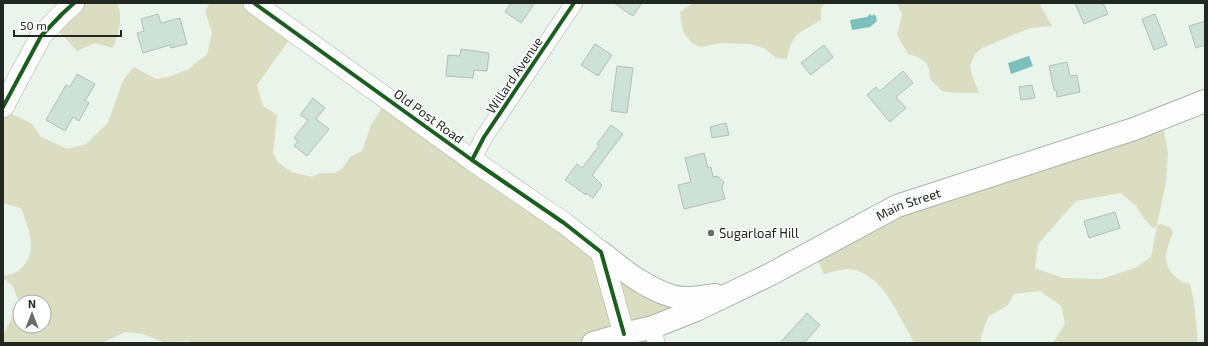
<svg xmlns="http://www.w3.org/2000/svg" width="1208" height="346" font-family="'Exo 2',sans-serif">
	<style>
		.green { fill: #dbddc0; fill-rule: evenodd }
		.water { fill: #7bc0bc }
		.building { fill: #cce1d7; stroke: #b4beb7 }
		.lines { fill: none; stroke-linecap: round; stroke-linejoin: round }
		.minor-casing { stroke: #a9b2aa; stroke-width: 18 }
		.tertiary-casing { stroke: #a9b2aa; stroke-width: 22 }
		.secondary-casing { stroke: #a9b2aa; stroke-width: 24 }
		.minor { stroke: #fcfdfc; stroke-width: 17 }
		.tertiary { stroke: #fcfdfc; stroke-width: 21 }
		.secondary { stroke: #fcfdfc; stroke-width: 22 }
		.cycleway-casing { stroke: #fff; stroke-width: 6 }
		.cycleway { stroke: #1b5e20; stroke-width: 4 }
		.poi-dot { fill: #666f67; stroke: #fff; stroke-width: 1.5 }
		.labels { text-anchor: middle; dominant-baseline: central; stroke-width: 3; stroke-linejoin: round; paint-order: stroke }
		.street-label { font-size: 13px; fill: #202821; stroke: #fff }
		.poi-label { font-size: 13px; fill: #202821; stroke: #fff; text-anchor: start }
	</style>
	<rect width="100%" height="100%" fill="#e9f4ea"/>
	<path class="green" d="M73 3H117C124 17 118 34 113 48L95 43 77 51 52 24Z
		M210 3H257L295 32 257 85 263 106 277 115 273 153 278 162 291 172 312 177 321 173H335L342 169 350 157 362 151 371 125 389 97 650 285 719 294 654 324 656 343H191L188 341 163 342 143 334 125 332 102 343H3V336L19 303 13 286 3 278V276C7 275 14 274 18 271 40 254 29 229 21 208L3 203V110L31 123 41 137 67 149 86 144 108 123 123 80 134 67 156 79 168 77 189 69 198 61 207 55 212 33 205 11ZM20 302H44V326H20Z
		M693 3H782L785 4 787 3H825L821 9V20C801 32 791 33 787 59L776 58 764 48 750 44 721 43 700 47 693 44 683 32 680 12Z
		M897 3H1039L1052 26 1030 28 982 48 974 55 970 67 972 75 979 93H958L942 91 930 79C930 62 923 58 908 54L897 35 902 15Z
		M1162 119 1168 153 1166 182 1157 225 1161 224 1170 227 1173 232C1171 239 1166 249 1166 256 1165 270 1178 282 1190 284L1194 302 1198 343H1053L1065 324 1061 306 1040 291 1014 294 1008 305 988 317 982 333 981 343H911L913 341 910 335C897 312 883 278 855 270 846 267 833 272 824 274L812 248ZM1121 193 1136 206 1145 220 1153 228 1157 226 1151 257 1135 268 1101 279 1063 278 1035 268 1038 244 1076 201Z"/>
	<path class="water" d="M870 14 872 16 874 14 877 18 876 19 877 21 870 27 852 30 850 20 867 17Z
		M1029 56 1033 66 1011 74 1008 63Z"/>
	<path class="building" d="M511 3H535L521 23 505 12Z
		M614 3H642L633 16Z
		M1075 3H1103L1108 14 1084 24Z
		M158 14 161 23 180 18 187 44 171 48 170 45 143 53 137 33 144 31 141 19Z
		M1155 14 1167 45 1154 50 1142 19Z
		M1205 21V45L1196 48 1189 26Z
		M595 44 612 55 598 76 581 65Z
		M824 45 833 57 811 75 801 63Z
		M461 49 489 53 487 71 474 70 473 78 446 76 448 55 460 56Z
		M1067 62 1070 76 1077 75 1080 92 1057 97 1056 90H1054L1049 66Z
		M617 66 633 68 627 113 611 111Z
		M903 71 913 83 896 97 906 108 890 122 867 95 876 87 880 91Z
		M77 74 95 84 85 101 89 103 79 121 73 117 65 131 46 120 66 85 70 87Z
		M1032 85 1035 98 1021 100 1019 87Z
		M313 98 325 108 316 119 329 129 307 156 294 146 298 141 294 138 308 120 300 115Z
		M726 123 729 135 712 138 710 127Z
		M611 125 623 134 592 175 602 185 593 198 586 193V195L565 180 577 164 582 168 599 146 597 144Z
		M704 153 708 168 711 167 713 177 717 176 724 182 722 187 725 199 684 209 678 185 691 182 685 158Z
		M1115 212 1120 228 1089 238 1084 221Z
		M807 313 820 325 804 343H780Z"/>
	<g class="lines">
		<g class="minor-casing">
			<path id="minor" d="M472 160 484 137 574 3
				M653 327 656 343"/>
		</g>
		<g class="tertiary-casing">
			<path id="tertiary" d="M254 3 472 160 564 223 601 252 624 334
				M3 107 41 36 62 14 74 3"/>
		</g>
		<g class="secondary-casing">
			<g id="secondary">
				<path d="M601 252C622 269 645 288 672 296 686 300 701 297 715 295"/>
				<path id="s1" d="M593 343 624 334 653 327 696 310 769 275 897 206 1134 129 1205 101"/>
			</g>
		</g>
		<use href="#minor" class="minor"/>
		<use href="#tertiary" class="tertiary"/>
		<use href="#secondary" class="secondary"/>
		<g class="cycleway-casing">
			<path id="cycleway" d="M254 3 472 160 564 223 601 252 624 334
				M3 107 41 36 62 14 74 3
				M472 160 484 137 574 3"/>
		</g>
		<use href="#cycleway" class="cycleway"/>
	</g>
	<circle class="poi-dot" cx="711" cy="233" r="4"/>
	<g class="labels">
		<g class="street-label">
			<text transform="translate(514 75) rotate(-56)">Willard Avenue</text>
			<text transform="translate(429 116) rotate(36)">Old Post Road</text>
			<text stroke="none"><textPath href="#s1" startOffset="346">Main Street</textPath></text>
		</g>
		<g class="poi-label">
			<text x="719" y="233">Sugarloaf Hill</text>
		</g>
	</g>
	<rect width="1208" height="346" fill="none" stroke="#202821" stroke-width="8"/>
	<g transform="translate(32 314)"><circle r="19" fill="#ffffff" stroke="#a6a9a6"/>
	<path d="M0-3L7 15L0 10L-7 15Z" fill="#666f67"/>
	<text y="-6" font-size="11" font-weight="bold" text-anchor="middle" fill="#202821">N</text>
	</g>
	<path d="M14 30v6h107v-6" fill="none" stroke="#202821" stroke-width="2"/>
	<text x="20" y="30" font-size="12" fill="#202821" stroke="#ffffff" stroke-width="3" paint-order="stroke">50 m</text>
</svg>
